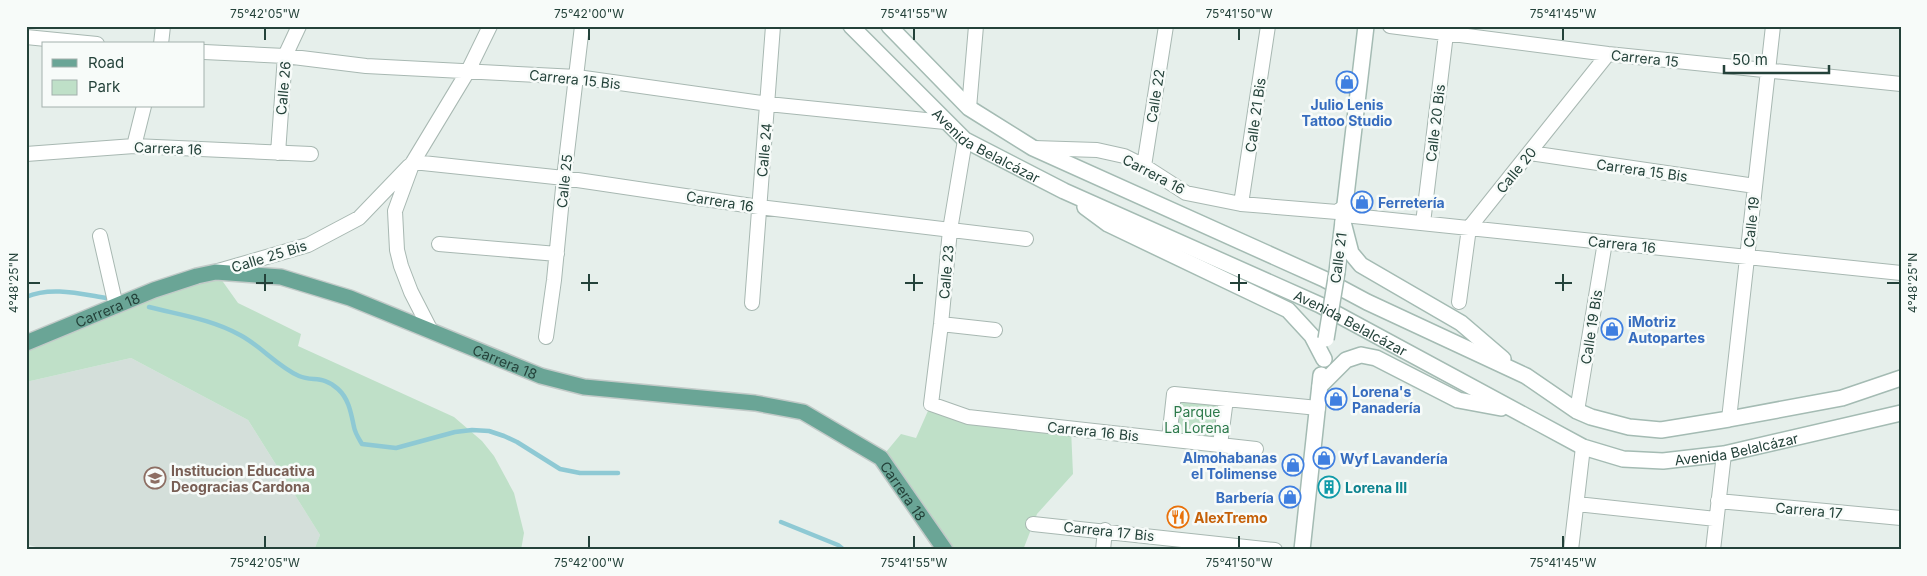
<svg xmlns="http://www.w3.org/2000/svg" width="1927" height="576" font-family="Inter,sans-serif">
	<style>
		.built { fill: #d4dfda }
		.green { fill: #bfe0c8 }
		.lines { fill: none; stroke-linecap: round; stroke-linejoin: round }
		.stream { stroke: #8ec9d4; stroke-width: 4.5 }
		.street-casing { stroke: #a8b8b2; stroke-width: 16 }
		.secondary-casing { stroke: #a4bbb3; stroke-width: 18 }
		.primary-casing { stroke: #c2cac8; stroke-width: 18 }
		.street { stroke: #fff; stroke-width: 14 }
		.secondary { stroke: #fff; stroke-width: 15 }
		.primary { stroke: #6aa596; stroke-width: 15 }
		.secondary-bridge-casing { stroke: #a4bbb3; stroke-width: 18; stroke-linecap: butt }
		.secondary-bridge { stroke: #fff; stroke-width: 15 }
		.ticks { fill: none; stroke: #24423a; stroke-width: 2 }
		.labels { text-anchor: middle; dominant-baseline: central; stroke-width: 5; stroke-linejoin: round; paint-order: stroke }
		.street-label { font-size: 14px; fill: #24423a; stroke: #f7fbf9 }
		.shop-label { font-size: 14px; font-weight: bold; fill: #366cbe; stroke: #f7fbf9; text-anchor: start }
		.park-label { font-size: 14px; fill: #2d7a4b; stroke: #f7fbf9 }
		.education-label { font-size: 14px; font-weight: bold; fill: #785e54; stroke: #f7fbf9; text-anchor: start }
		.culture-label { font-size: 14px; font-weight: bold; fill: #0d838f; stroke: #f7fbf9; text-anchor: start }
		.food-label { font-size: 14px; font-weight: bold; fill: #c56008; stroke: #f7fbf9; text-anchor: start }
		.neatline { fill: none; stroke: #24423a; stroke-width: 2 }
		.ticks-label { font-size: 12px; text-anchor: middle; fill: #24423a }
	</style>
	<rect width="100%" height="100%" fill="#e6efeb"/>
	<path class="built" d="M131 358 248 420 320 535 314 550H46L26 544V382Z"/>
	<path class="green" d="M216 272 238 303 301 334 298 346 454 417 482 441 494 456 514 493 524 533 521 550H314L320 535 248 420 131 358 26 382V343Z
		M1174 394 1226 399 1220 445 1169 439Z
		M931 404 1071 429 1073 474 1037 514 1023 550H945L881 458 901 434 916 438Z"/>
	<g class="lines">
		<path class="stream" d="M26 297C51 286 81 294 107 298
			M149 307C180 315 211 319 240 335 261 346 277 366 299 376 313 382 323 375 338 389 349 399 351 413 354 427 355 433 359 439 362 444L396 448 455 432 472 430 489 431 504 436 517 442 560 469 580 473H618
			M781 522 838 545 844 550"/>
		<g class="street-casing">
			<path id="street" d="M1390 26 1608 54 1901 84
				M26 37 97 44
				M161 44 163 26
				M204 52 285 56 366 66 577 77 768 104 945 122
				M969 108 976 26
				M965 140 950 230 941 324 931 404 968 417 1256 449
				M134 146 144 106
				M1034 148 1097 150 1124 156 1144 166 1186 193 1241 204 1337 212 1344 207
				M278 153 285 56 299 26
				M1530 153 1755 186
				M26 154 134 146 311 154
				M413 162 564 178 759 207 1026 239
				M1144 166 1166 26
				M1241 204 1268 26
				M1344 215 1901 273
				M1423 223 1446 34 1453 28
				M100 236 116 306
				M439 244 557 254
				M218 271 308 245 359 218 409 166
				M1459 302 1469 228 1608 54
				M752 303 773 26
				M941 324 995 330
				M431 331 411 292 401 266 397 250 395 211 413 162 468 71 490 26
				M546 337 554 280 564 178 582 26
				M1577 411 1605 242
				M1729 419 1773 26
				M1169 439 1174 394 1318 408
				M1220 445 1226 399
				M1718 501 1901 518
				M1577 504 1716 519
				M1033 524 1275 550
				M1103 550 1105 530
				M1571 550 1583 447
				M1713 550 1724 454"/>
		</g>
		<g class="secondary-casing">
			<g id="secondary">
				<path id="s1" d="M851 26 965 140 1064 191 1320 305 1583 447 1623 459 1663 461 1724 454 1901 413"/>
				<path d="M889 26 969 108 1033 148 1324 279 1367 302 1526 376 1577 411 1591 417 1629 427 1661 430 1729 419 1842 398 1901 378"/>
				<path d="M1085 207 1108 224 1288 310 1312 336 1324 359"/>
				<path d="M1343 222 1351 253 1361 265 1461 323 1503 359"/>
				<path d="M1337 272 1366 26"/>
				<path d="M1320 386 1346 360 1361 355 1376 358 1458 400 1501 408"/>
				<path d="M1302 550 1321 375"/>
			</g>
		</g>
		<g class="primary-casing">
			<g id="primary">
				<path id="s2" d="M26 343 154 290 197 276 216 272 281 277 350 298 541 376 584 387 755 403 803 412 881 458 945 550"/>
			</g>
		</g>
		<use href="#street" class="street"/>
		<use href="#secondary" class="secondary"/>
		<use href="#primary" class="primary"/>
		<g class="secondary-bridge-casing">
			<path id="secondary-bridge" d="M1326 339 1337 272"/>
		</g>
		<use href="#secondary-bridge" class="secondary-bridge"/>
	</g>
	<path class="ticks" d="M265 28V40M589 28V40M914 28V40M1239 28V40M1563 28V40M265 274V291M589 274V291M914 274V291M1239 274V291M1563 274V291M28 283H40M256 283H273M581 283H598M905 283H923M1230 283H1247M1555 283H1572M1887 283H1900M265 536V548M589 536V548M914 536V548M1239 536V548M1563 536V548"/>
	<defs>
		<g id="shop-ring" transform="scale(1.125)"><circle r="9.5" fill="#f7fbf9" stroke="#3f7fe0" stroke-width="1.5"/><path d="M-5-2.5h2.3a2.7 3.5 0 0 1 5.4 0H5L5.5 6h-11ZM-1.5-2.5h3a1.5 2.3 0 0 0-3 0Z" fill="#3f7fe0"/></g>
		<g id="school-ring" transform="scale(1.125)"><circle r="9.5" fill="#f7fbf9" stroke="#8d6e63" stroke-width="1.5"/><path d="M0-5L7-2L0 1L-7-2ZM-4 1L0 2.5L4 1V4Q0 6-4 4Z" fill="#8d6e63"/></g>
		<g id="building-ring" transform="scale(1.125)"><circle r="9.5" fill="#f7fbf9" stroke="#0f9aa8" stroke-width="1.5"/><path d="M-4-6H4V6H1V3H-1V6H-4ZM-2.5-4.3h1.7v1.8h-1.7ZM.8-4.3h1.7v1.8H.8ZM-2.5-1h1.7V.8h-1.7ZM.8-1h1.7V.8H.8Z" fill="#0f9aa8"/></g>
		<g id="restaurant-ring" transform="scale(1.125)"><circle r="9.5" fill="#f7fbf9" stroke="#e8710a" stroke-width="1.5"/><path d="M-5-6h1v4h1v-4h1v4h1v-4h1v5L-1.5 .5V6h-2V.5L-5-1ZM5-6V6H3V1.5H1.5Q1.5-4 5-6Z" fill="#e8710a"/></g>
	</defs>
	<g fill-rule="evenodd">
		<use href="#shop-ring" x="1347" y="82"/>
		<use href="#shop-ring" x="1362" y="202"/>
		<use href="#shop-ring" x="1612" y="329"/>
		<use href="#shop-ring" x="1336" y="399"/>
		<use href="#shop-ring" x="1324" y="458"/>
		<use href="#shop-ring" x="1293" y="465"/>
		<use href="#school-ring" x="155" y="478"/>
		<use href="#building-ring" x="1329" y="487"/>
		<use href="#shop-ring" x="1290" y="497"/>
		<use href="#restaurant-ring" x="1178" y="517"/>
	</g>
	<g class="labels">
		<g class="street-label">
			<text transform="translate(1645 58) rotate(6)">Carrera 15</text>
			<text transform="translate(575 79) rotate(6)">Carrera 15 Bis</text>
			<text transform="translate(283 88) rotate(-85)">Calle 26</text>
			<text transform="translate(1155 96) rotate(-81)">Calle 22</text>
			<text transform="translate(1255 115) rotate(-82)">Calle 21 Bis</text>
			<text transform="translate(1435 123) rotate(-83)">Calle 20 Bis</text>
			<text stroke="none"><textPath href="#s1" startOffset="182">Avenida Belalcázar</textPath></text>
			<text transform="translate(168 148) rotate(2)">Carrera 16</text>
			<text transform="translate(764 150) rotate(-85)">Calle 24</text>
			<text transform="translate(1516 170) rotate(-51)">Calle 20</text>
			<text transform="translate(1642 170) rotate(8)">Carrera 15 Bis</text>
			<text transform="translate(1154 174) rotate(28)">Carrera 16</text>
			<text transform="translate(564 181) rotate(-84)">Calle 25</text>
			<text transform="translate(720 201) rotate(9)">Carrera 16</text>
			<text transform="translate(1751 222) rotate(-84)">Calle 19</text>
			<text transform="translate(1622 244) rotate(6)">Carrera 16</text>
			<text transform="translate(269 256) rotate(-17)">Calle 25 Bis</text>
			<text transform="translate(1338 258) rotate(-83)">Calle 21</text>
			<text transform="translate(946 272) rotate(-85)">Calle 23</text>
			<text stroke="none"><textPath href="#s2" startOffset="88">Carrera 18</textPath></text>
			<text stroke="none"><textPath href="#s1" startOffset="588">Avenida Belalcázar</textPath></text>
			<text transform="translate(1591 327) rotate(-81)">Calle 19 Bis</text>
			<text stroke="none"><textPath href="#s2" startOffset="508">Carrera 18</textPath></text>
			<text transform="translate(1093 431) rotate(6)">Carrera 16 Bis</text>
			<text stroke="none"><textPath href="#s1" startOffset="1008">Avenida Belalcázar</textPath></text>
			<text stroke="none"><textPath href="#s2" startOffset="942">Carrera 18</textPath></text>
			<text transform="translate(1809 510) rotate(5)">Carrera 17</text>
			<text transform="translate(1109 531) rotate(6)">Carrera 17 Bis</text>
		</g>
		<g class="shop-label">
			<text x="1347" y="104" text-anchor="middle">Julio Lenis<tspan x="1347" dy="16">Tattoo Studio</tspan></text>
			<text x="1378" y="202">Ferretería</text>
			<text x="1628" y="321">iMotriz<tspan x="1628" dy="16">Autopartes</tspan></text>
			<text x="1352" y="391">Lorena's<tspan x="1352" dy="16">Panadería</tspan></text>
			<text x="1277" y="457" text-anchor="end">Almohabanas<tspan x="1277" dy="16">el Tolimense</tspan></text>
			<text x="1340" y="458">Wyf Lavandería</text>
			<text x="1274" y="497" text-anchor="end">Barbería</text>
		</g>
		<g class="park-label">
			<text x="1197" y="411">Parque<tspan x="1197" dy="16">La Lorena</tspan></text>
		</g>
		<g class="education-label">
			<text x="171" y="470">Institucion Educativa<tspan x="171" dy="16">Deogracias Cardona</tspan></text>
		</g>
		<g class="culture-label">
			<text x="1345" y="487">Lorena III</text>
		</g>
		<g class="food-label">
			<text x="1194" y="517">AlexTremo</text>
		</g>
	</g>
	<rect width="1927" height="576" fill="none" stroke="#f7fbf9" stroke-width="55"/>
	<rect x="42" y="42" width="162" height="65" fill="#f7fbf9" stroke="#a3b1ad"/>
	<rect x="52" y="59" width="25" height="8" fill="#6aa596" stroke="#a3b1ad"/>
	<text x="88" y="68" font-size="15" fill="#24423a">Road</text>
	<rect x="52" y="80" width="25" height="15" fill="#bfe0c8" stroke="#a3b1ad"/>
	<text x="88" y="92" font-size="15" fill="#24423a">Park</text>
	<path d="M1724 65v8h105v-8" fill="none" stroke="#24423a" stroke-width="2.5"/>
	<text x="1732" y="65" font-size="15" fill="#24423a" stroke="#f7fbf9" stroke-width="4" paint-order="stroke">50 m</text>
	<rect x="28" y="28" width="1872" height="520" class="neatline"/>
	<g class="ticks-label">
		<text x="265" y="18">75°42'05"W</text>
		<text x="589" y="18">75°42'00"W</text>
		<text x="914" y="18">75°41'55"W</text>
		<text x="1239" y="18">75°41'50"W</text>
		<text x="1563" y="18">75°41'45"W</text>
		<text transform="translate(14 283) rotate(-90)" y="4">4°48'25"N</text>
		<text transform="translate(1913 283) rotate(-90)" y="4">4°48'25"N</text>
		<text x="265" y="567">75°42'05"W</text>
		<text x="589" y="567">75°42'00"W</text>
		<text x="914" y="567">75°41'55"W</text>
		<text x="1239" y="567">75°41'50"W</text>
		<text x="1563" y="567">75°41'45"W</text>
	</g>
</svg>
